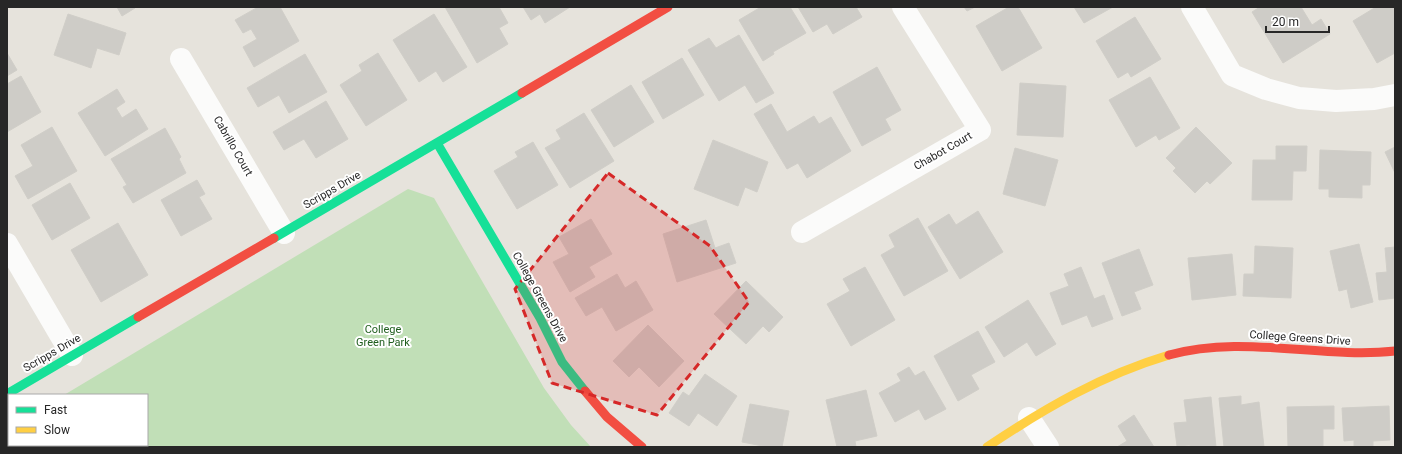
<svg xmlns="http://www.w3.org/2000/svg" width="1402" height="454" font-family="Roboto,sans-serif">
	<style>
		.green { fill: #c1dfb7 }
		.building { fill: #ceccc7; stroke: #d0cec8 }
		.lines { fill: none; stroke-linecap: round; stroke-linejoin: round }
		.street { stroke: #fbfbfa; stroke-width: 22 }
		.fast { stroke: #16e098; stroke-width: 9 }
		.slow { stroke: #ffcf43; stroke-width: 9 }
		.jam { stroke: #f24e42; stroke-width: 9 }
		.marked { fill: #d62828; fill-opacity: 0.2; stroke: #d62828; stroke-width: 3; stroke-dasharray: 8 5; stroke-linejoin: round }
		.labels { text-anchor: middle; dominant-baseline: central; stroke-width: 4; stroke-linejoin: round; paint-order: stroke }
		.street-label { font-size: 11px; fill: #272727; stroke: #fff }
		.park-label { font-size: 11px; fill: #1f5d1d; stroke: #fff }
	</style>
	<rect width="100%" height="100%" fill="#e6e3dc"/>
	<path class="green" d="M408 189 434 198 544 388 571 425 591 447H71L70 445H147V395H64Z"/>
	<path class="building" d="M117 7H135V8L122 16Z
		M258 7H280L299 41 254 67 243 47 257 39 251 29 243 33 235 20Z
		M445 7H499L508 23 499 28 508 44 477 63Z
		M523 7H570L545 23 540 14 531 20Z
		M761 7H790L806 33 773 52 774 54 763 61 739 20Z
		M798 7H856L862 17 833 34 827 24 813 32Z
		M964 7H975L967 11Z
		M1009 7H1018L1042 48 1002 71 976 26Z
		M1074 7H1113L1084 23Z
		M1260 7H1301L1312 25 1321 19 1330 34 1283 63 1252 12Z
		M1376 7H1395V53L1377 63 1353 21Z
		M68 14 126 33 119 55 97 48 91 68 54 55Z
		M434 14 467 67 443 82 436 71 419 82 393 40Z
		M1135 17 1161 59 1131 77 1128 72 1118 78 1096 41Z
		M739 35 774 93 756 103 745 85 719 101 688 50 709 38 716 48Z
		M7 53 17 70 7 76Z
		M378 53 407 100 366 126 340 85 362 71 359 65Z
		M305 54 327 92 289 113 279 95 258 107 247 88Z
		M682 58 704 95 663 119 642 82Z
		M877 67 901 110 885 119 891 130 862 146 833 92Z
		M21 76 41 112 7 132V84Z
		M1150 77 1180 128 1159 140 1156 135 1136 147 1109 100Z
		M1020 83 1066 86 1063 137 1017 135Z
		M631 85 654 122 614 147 591 110Z
		M117 89 125 102 116 108 122 118 136 109 148 129 105 156 78 113Z
		M326 101 348 139 316 158 304 139 284 150 273 132Z
		M771 104 787 132 814 116 819 124 831 117 851 151 807 178 798 163 787 169 754 114Z
		M584 113 614 161 570 188 545 148 561 139 556 130Z
		M52 127 77 171 28 199 15 176 33 166 21 145Z
		M1196 127 1232 163 1210 184 1207 181 1195 193 1173 171 1176 168 1166 158Z
		M165 128 181 157 179 159 186 173 133 203 123 187 127 185 111 159Z
		M713 140 768 162 757 192 745 187 738 206 694 189Z
		M533 142 558 185 517 209 494 171 518 157 515 152Z
		M1276 146H1307L1306 171H1293L1292 200H1252L1253 160H1276Z
		M1395 147V173L1385 152Z
		M1015 148 1058 160 1045 206 1003 194Z
		M1320 150 1371 152 1370 185H1362V198L1329 197V189H1319Z
		M197 180 205 194 199 197 212 219 181 236 161 200Z
		M70 183 90 218 52 240 32 205Z
		M978 211 1003 252 960 279 928 227 949 214 956 225Z
		M918 218 948 271 904 296 881 255 895 247 889 235Z
		M591 219 612 254 589 267 595 277 570 292 553 262 569 254 559 237Z
		M706 220 715 248 729 243 736 263 677 282 663 234Z
		M118 223 148 275 101 302 71 250Z
		M1359 244 1373 302 1351 308 1347 289 1339 291 1330 251Z
		M1255 246 1293 248 1291 298 1243 296 1244 274H1254Z
		M1395 247V298L1379 300 1376 273 1387 272 1385 248Z
		M1139 249 1153 285 1134 292 1141 309 1122 316 1102 263Z
		M1232 254 1236 295 1192 300 1188 258Z
		M865 267 895 320 851 346 827 304 850 291 843 279Z
		M1081 267 1094 299 1104 295 1113 319 1092 327 1087 315 1062 325 1050 293 1069 286 1064 274Z
		M617 274 625 288 636 281 653 310 616 331 602 307 586 316 575 298Z
		M746 281 783 317 769 332 763 326 746 344 714 314Z
		M1028 300 1056 344 1036 356 1027 342 1004 357 985 327Z
		M648 325 684 361 659 387 639 367 629 377 613 361Z
		M978 331 995 362 971 375 979 389 958 401 934 356Z
		M909 367 915 376 924 371 946 409 925 420 919 409 895 422 879 393 901 381 897 374Z
		M705 374 737 396 717 426 698 413 689 426 669 413 683 392 689 396Z
		M866 390 877 436 855 441 856 447H837L826 400Z
		M1241 396V405L1259 402 1264 447H1224L1219 398Z
		M1211 397 1216 447H1190V445L1177 446 1174 423 1187 422 1184 400Z
		M750 404 789 411 782 447H768L742 442Z
		M1334 406V429H1323V447H1288L1287 407Z
		M1389 406 1390 440 1373 441V447H1354V440L1344 441 1342 408Z
		M1134 415 1154 447H1117L1127 441 1118 426Z"/>
	<g class="lines">
		<path class="street" d="M1192 7 1232 75 1266 89 1299 98 1336 101 1374 99 1395 95
			M181 59 284 233
			M802 232 980 130 903 7
			M7 244 72 355
			M1029 418 1048 447"/>
		<path class="fast" d="M437 143 540 318 562 362 585 391
			M274 238 522 93
			M7 394 138 317"/>
		<path class="slow" d="M987 447C1045 408 1102 375 1169 355"/>
		<path class="jam" d="M522 93 668 7
			M138 317 274 238
			M1169 355C1243 334 1320 359 1395 351
			M585 391 607 417 642 447"/>
	</g>
	<path class="marked" d="M608 173 710 246 749 302 657 415 552 383 515 289Z"/>
	<g class="labels">
		<g class="street-label">
			<text transform="translate(233 146) rotate(60)">Cabrillo Court</text>
			<text transform="translate(943 151) rotate(-30)">Chabot Court</text>
			<text transform="translate(332 190) rotate(-30)">Scripps Drive</text>
			<text transform="translate(540 297) rotate(61)">College Greens Drive</text>
			<text transform="translate(1300 338) rotate(4)">College Greens Drive</text>
			<text transform="translate(52 353) rotate(-30)">Scripps Drive</text>
		</g>
		<g class="park-label">
			<text x="383" y="329">College<tspan x="383" dy="13">Green Park</tspan></text>
		</g>
	</g>
	<rect width="1402" height="454" fill="none" stroke="#272727" stroke-width="16"/>
	<rect x="8" y="394" width="140" height="52" fill="#ffffff" stroke="#a9a9a9"/>
	<rect x="16" y="407" width="20" height="6" fill="#16e098" stroke="#a9a9a9"/>
	<text x="44" y="414" font-size="12" fill="#272727">Fast</text>
	<rect x="16" y="427" width="20" height="6" fill="#ffcf43" stroke="#a9a9a9"/>
	<text x="44" y="434" font-size="12" fill="#272727">Slow</text>
	<path d="M1266 26v6h63v-6" fill="none" stroke="#272727" stroke-width="2"/>
	<text x="1272" y="26" font-size="12" fill="#272727" stroke="#ffffff" stroke-width="3" paint-order="stroke">20 m</text>
</svg>
